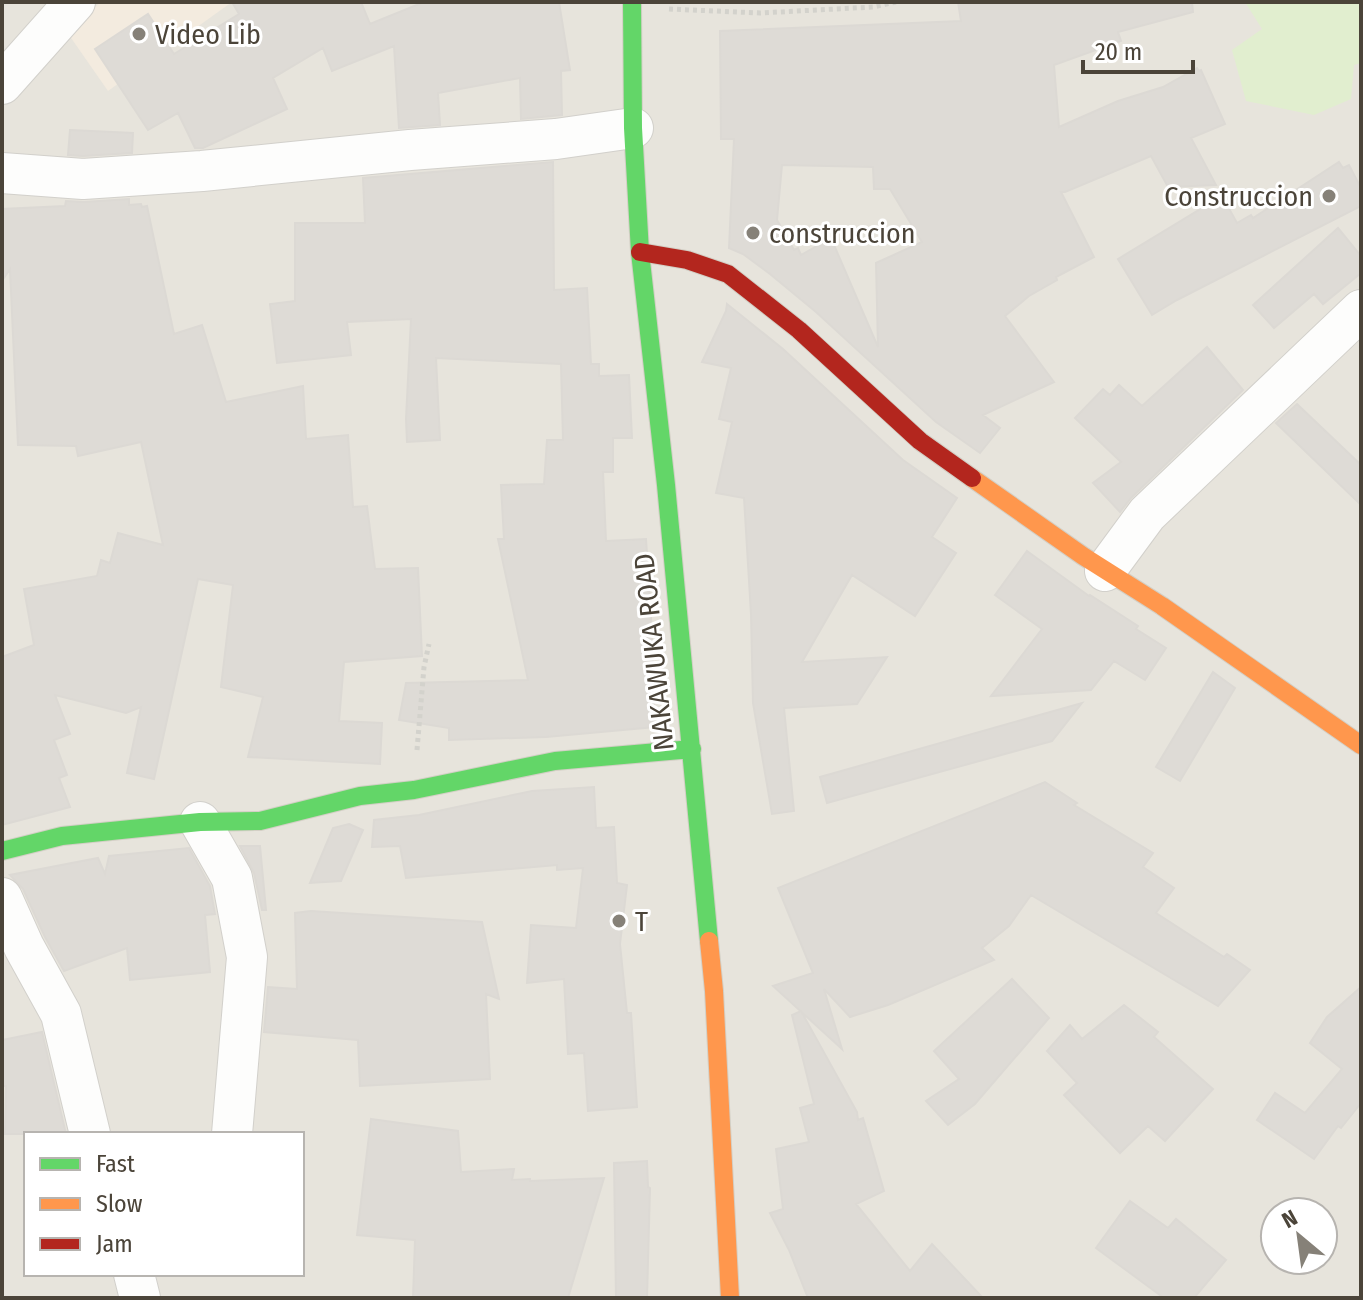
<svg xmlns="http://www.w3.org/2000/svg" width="1363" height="1300" font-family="'Fira Sans Condensed',sans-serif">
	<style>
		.residential { fill: #e7e4dc; fill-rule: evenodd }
		.commercial { fill: #f3ebdf }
		.green { fill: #e1eecf }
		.building { fill: #dedbd6; stroke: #dcd9d4; stroke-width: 2; fill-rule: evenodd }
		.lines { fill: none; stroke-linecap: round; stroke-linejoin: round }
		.street-casing { stroke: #d2d0cb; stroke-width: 42 }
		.fast-casing { stroke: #d3cfc5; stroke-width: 20 }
		.slow-casing { stroke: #d3cfc5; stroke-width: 20 }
		.jam-casing { stroke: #d3cfc5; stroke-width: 20 }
		.path { stroke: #d3d2cc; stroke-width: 5; stroke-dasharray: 4 4; stroke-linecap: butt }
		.street { stroke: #fdfdfc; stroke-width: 40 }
		.fast { stroke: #63d668; stroke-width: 18 }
		.slow { stroke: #ff974d; stroke-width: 18 }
		.jam { stroke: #b3261e; stroke-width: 18 }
		.poi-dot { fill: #868178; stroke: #fff; stroke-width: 3 }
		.labels { text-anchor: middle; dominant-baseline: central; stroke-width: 6; stroke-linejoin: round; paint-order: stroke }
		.poi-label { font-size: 28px; fill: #4b4439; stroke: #fff; text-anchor: start }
		.street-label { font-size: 28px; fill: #4b4439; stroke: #fff }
	</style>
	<rect width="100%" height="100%" fill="#f4f2ee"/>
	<path class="residential" d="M2 2H1361V1298H2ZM26 1134H302V1274H26ZM1275 1212H1323V1260H1275Z"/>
	<path class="commercial" d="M100 2H232L108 91 69 35Z"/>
	<path class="green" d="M1245 2H1361V63L1354 65 1351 99 1314 115 1246 101 1232 50 1262 29Z"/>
	<path class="building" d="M232 2H361L370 24 424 2H559L570 70 561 71 562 115 521 119 520 78 438 93 440 125 399 128 394 46 332 71 323 48 273 78 287 109 203 148H195L178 113 148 130 95 49 148 14 174 54 239 14Z
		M958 2H1192L1193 12 1118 32 1121 41 1054 65 1059 127 1118 101 1163 87 1197 68 1199 71 1201 70 1225 124 1191 138 1216 185 1168 187 1151 156 1065 192H1061L1094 257 1056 277 1057 280 1029 296 1005 316 1054 382 983 415 1000 428 980 453 936 422 816 312 770 274 743 254 729 248 734 139H721L720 31 961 21ZM782 165 873 167 874 189H890L922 242 876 263 878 347 831 238 801 255 798 248 794 250 777 220Z
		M70 130 133 133 132 153 83 156 68 155Z
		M553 162 554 290 587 288 591 364H599V376L629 375 632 438H613V472H603L606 541 646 539 651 616 655 727 546 737 449 740V728L399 720 406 683 528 680 498 539H504L501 485 544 484 547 440H563L561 364 436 358 440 440 407 442 406 419 411 319 347 322 351 355 277 363 270 304 295 301V223H365L363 178Z
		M1339 162 1343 168 1349 165 1361 188V206L1177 300 1152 315 1118 259 1222 196 1237 223 1251 215 1253 218Z
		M129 199V205L141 204 142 207 147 206 174 334 202 325 226 402 303 386 306 439 348 435 353 507 367 506 375 569 418 568 422 656 344 662 339 721 382 723 380 764 248 757 263 697 221 687 233 585 198 579 154 779 127 773 141 707 126 713 55 695 70 734 54 740 67 775 59 778 70 807 2 825V657L34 645 24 589 97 576 101 560 110 563 118 533 163 545 141 442 78 456 76 446 18 445 10 269 2 281V209L65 206 66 201 84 202Z
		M1338 228 1361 256V273L1323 304 1314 294 1274 328 1253 305Z
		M727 304 783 349 903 460 957 498 932 537 956 553 915 616 852 575 802 662 887 657 857 704 784 708 794 811 772 814 753 703 751 614 744 498 716 493 732 422 719 419 731 368 702 362 726 311Z
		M1207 347 1243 390 1131 498 1120 512 1093 483 1121 462 1075 418 1103 389 1110 395 1119 385 1142 406Z
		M1297 404 1361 465V505L1276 423Z
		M1027 551 1089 596 1090 595 1138 626 1136 629 1166 648 1145 680 1114 661 1091 690 991 696 1042 629 995 595Z
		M1213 672 1235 688 1180 781 1156 767Z
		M1082 703 1052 741 827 803 820 777Z
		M1045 782 1077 803 1074 805 1153 853 1143 867 1174 888 1156 913 1224 957 1227 954 1250 970 1218 1006 1031 895 1009 926 982 948 994 960 888 1005 850 1017 824 989 842 1049 773 986 813 973 778 888Z
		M594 787 596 828 614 827 617 883 627 885 620 944 627 1013H631L637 1107 588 1111 584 1053 568 1054 564 979 527 983 531 925 576 928 583 868 557 870V865L406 878 400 846 372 847 374 820 419 815 532 791Z
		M349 824 363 830 341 881 310 883 333 828Z
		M240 846H260L266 910H262L254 873Z
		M189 848 210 886 215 914 205 915 210 972 130 980 127 948 64 971 45 937 23 889 10 875 98 858 105 874 109 856Z
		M311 911 482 922 499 999 486 994 490 1079 360 1086 358 1040 264 1032 268 987 297 989 295 913Z
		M1012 979 1049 1018 975 1104 948 1125 926 1101 959 1079 934 1051Z
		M1361 987V1103L1341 1128 1338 1126 1314 1159 1257 1120 1275 1093 1305 1113 1342 1069 1310 1043 1327 1017Z
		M1124 1005 1158 1032 1154 1037 1213 1089 1165 1141 1148 1126 1120 1153 1064 1095 1077 1083 1047 1051 1070 1025 1082 1039Z
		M801 1011 857 1112 858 1120 863 1118 884 1191 856 1204 910 1271 932 1244 983 1298H808L789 1250 770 1213 783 1209 776 1149 809 1142 800 1108 814 1104 792 1015Z
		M42 1032 66 1134H5L6 1086H2V1040Z
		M371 1119 458 1131 461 1172 514 1169 512 1180 530 1179V1181L604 1178 568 1298H413L415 1240 357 1235Z
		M647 1161 648 1187 650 1188 647 1298H616L614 1163Z
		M1130 1201 1168 1228 1176 1219 1226 1260 1194 1298H1164L1096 1248Z"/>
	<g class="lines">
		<g class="street-casing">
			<path id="street" d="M2 84 75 2
				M2 173 83 179 202 171 410 150 556 139 633 128
				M1105 571 1147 514 1361 310
				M200 822 232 878 247 957 232 1134
				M2 898 24 947 61 1014 90 1134
				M134 1274 140 1298"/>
		</g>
		<g class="fast-casing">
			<path id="fast" d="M632 2 633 128 640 252 666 485 709 941
				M2 851 62 836 200 822 260 821 360 796 414 790 555 761 692 749"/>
		</g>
		<g class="slow-casing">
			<path id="slow" d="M972 478 1083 556 1162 606 1361 745
				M709 941 714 991 730 1298"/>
		</g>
		<g class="jam-casing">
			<path id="jam" d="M640 252 687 260 728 274 799 330 920 441 972 478"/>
		</g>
		<path class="path" d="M669 9 760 13 873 7 896 2
			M417 750 424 667 429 644"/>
		<use href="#street" class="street"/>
		<use href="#fast" class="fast"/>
		<use href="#slow" class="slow"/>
		<use href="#jam" class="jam"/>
	</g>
	<g class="poi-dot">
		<circle cx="139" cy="34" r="8"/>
		<circle cx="1329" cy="196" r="8"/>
		<circle cx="753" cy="233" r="8"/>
		<circle cx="619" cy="921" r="8"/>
	</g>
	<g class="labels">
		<g class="poi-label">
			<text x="155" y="34">Video Lib</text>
			<text x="1313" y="196" text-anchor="end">Construccion</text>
			<text x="769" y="233">construccion</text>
			<text x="635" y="921">T</text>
		</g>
		<g class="street-label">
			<text transform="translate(654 652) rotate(-96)">NAKAWUKA ROAD</text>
		</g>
	</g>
	<rect width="1363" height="1300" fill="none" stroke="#4b4439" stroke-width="8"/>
	<rect x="24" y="1132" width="280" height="144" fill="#ffffff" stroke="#b7b4b0" stroke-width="2"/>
	<rect x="40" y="1158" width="40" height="12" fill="#63d668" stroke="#b7b4b0" stroke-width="2"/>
	<text x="96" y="1172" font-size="24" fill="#4b4439">Fast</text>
	<rect x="40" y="1198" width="40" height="12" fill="#ff974d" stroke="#b7b4b0" stroke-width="2"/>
	<text x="96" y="1212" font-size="24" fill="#4b4439">Slow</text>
	<rect x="40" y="1238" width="40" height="12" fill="#b3261e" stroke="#b7b4b0" stroke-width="2"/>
	<text x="96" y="1252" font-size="24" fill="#4b4439">Jam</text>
	<g transform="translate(1299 1236) rotate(331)"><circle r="38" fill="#ffffff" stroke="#b7b4b0" stroke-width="2"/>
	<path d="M0-6L14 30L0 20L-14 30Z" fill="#868178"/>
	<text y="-12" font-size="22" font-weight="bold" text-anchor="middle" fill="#4b4439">N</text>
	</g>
	<path d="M1083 60v12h110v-12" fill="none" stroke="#4b4439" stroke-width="4"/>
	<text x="1095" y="60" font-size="24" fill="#4b4439" stroke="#ffffff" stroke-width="6" paint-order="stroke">20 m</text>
</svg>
